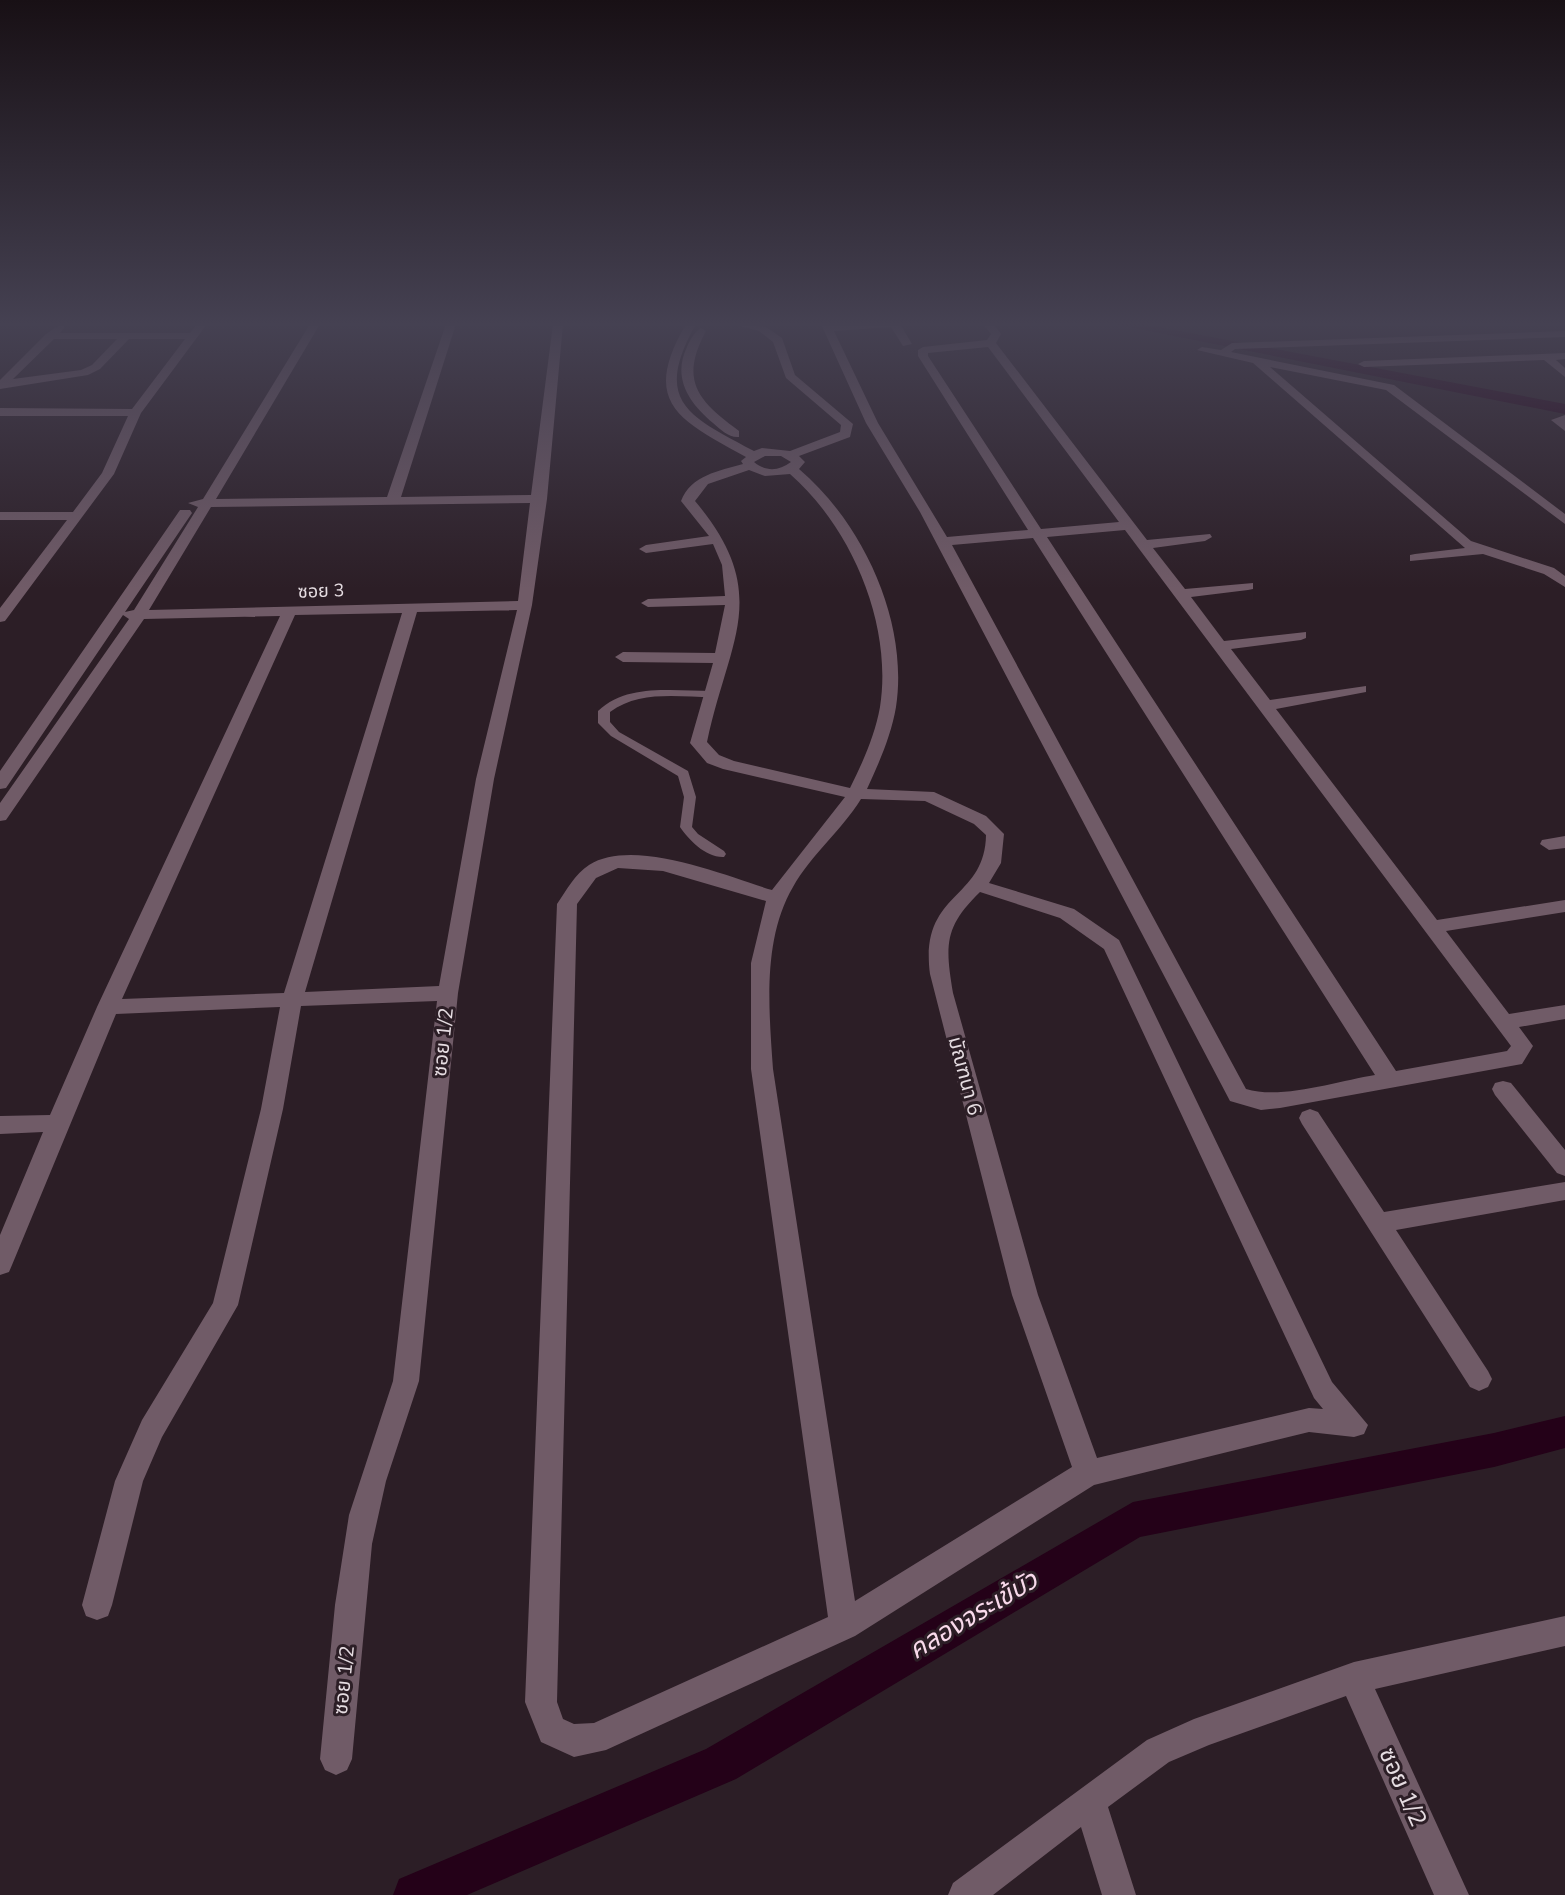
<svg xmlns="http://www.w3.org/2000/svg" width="1565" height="1895" font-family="'Nunito Sans','Noto Sans Thai',sans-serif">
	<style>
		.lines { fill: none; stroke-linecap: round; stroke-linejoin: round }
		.canal { fill: #240118; fill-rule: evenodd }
		.service { fill: #705b67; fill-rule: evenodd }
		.minor { fill: #705b67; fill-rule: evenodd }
		.labels { text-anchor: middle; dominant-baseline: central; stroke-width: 6; stroke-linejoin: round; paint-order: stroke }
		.far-street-label { font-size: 18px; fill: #e5dce1; stroke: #2c1e26 }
		.street-label { font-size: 20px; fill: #e5dce1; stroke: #2c1e26 }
		.near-street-label { font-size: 24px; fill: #e5dce1; stroke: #2c1e26 }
		.near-water-label { font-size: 26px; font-style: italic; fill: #f9daeb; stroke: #2c1e26 }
	</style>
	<rect width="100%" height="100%" fill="#2c1e26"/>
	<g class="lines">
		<path class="canal" d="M1114 324H1143L1565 404V414Z
			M1565 1416V1448L1494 1467 1140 1537 736 1779 467 1895H393L399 1879 706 1749 1133 1502 1494 1433Z"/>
		<path class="service" d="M670 690 712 691 718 694 712 697C678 697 639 690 610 712V722L619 732 688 771 696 797 692 827 698 834 724 851 726 854 724 857C706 858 689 840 680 827L684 797 678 776 611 736 598 723V711C618 692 644 690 670 690Z"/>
		<path class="minor" d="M61 324 65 327 60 333H190L197 324H207L141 413 114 474 5 621 0 622V608L67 520H0V512H73L102 473 128 416H0V408L132 409 185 339H129L100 369 88 375 0 389V380L46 334ZM54 339H117L92 365 81 370 13 379Z
			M310 324H320L216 499 387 497 446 324H456L401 497 531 495 553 324H563L547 499 532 605 494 779 458 993 419 1381 386 1481 372 1544 352 1759 347 1770 336 1775 325 1770 320 1759 335 1605 349 1515 393 1381 437 1001 301 1006 283 1109 238 1305 162 1437 143 1481 112 1605 108 1616 97 1620 86 1616 82 1605 115 1481 142 1420 213 1303 261 1109 280 1007 116 1014 12 1265 9 1272 0 1275V1235L43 1132 0 1134V1116L50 1115 97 1007 280 616 144 619 6 820 0 821V803L129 619 123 615 6 788 0 789V771L180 510H190L192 513 125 612 134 610 198 507 188 503 203 499ZM530 503 518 601 149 610 211 507ZM517 610 476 779 439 986 305 992 417 612ZM402 613 284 993 122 999 295 615Z
			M686 324H696C652 402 689 416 754 451L762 448 790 451 840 432 841 425 786 378 773 342 759 331 733 324 766 327 782 338 795 375 853 424 850 437 799 456 805 462 799 469C863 523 909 622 896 707 891 736 879 763 867 789L934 792 986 816 1004 834 1001 863 989 883 1074 909 1119 940 1332 1382 1368 1425 1364 1434 1354 1437 1309 1432 1094 1485 855 1636 606 1750 574 1757 541 1742 525 1702 557 904C566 891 575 874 589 865 634 837 725 876 772 890L845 797 723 769 707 763 690 743 713 663 623 662 615 657 623 652 715 653 725 605 648 607 641 603 648 599 725 596 722 565 713 544 646 553 639 549 646 545 709 536 681 501C691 475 719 471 743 464L741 461 746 457C679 420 640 403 686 324ZM765 456H781L791 462C779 471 766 472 754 462ZM749 470 765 476 790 474C851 527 893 624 880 707 875 735 863 762 850 788L734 761 719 755 707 742C728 640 774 595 695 501L708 484ZM861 799 925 801 974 824 986 835C985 901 919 891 930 974L1012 1295 1072 1467 855 1601 773 1069C769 1011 762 940 793 887 811 855 841 831 861 799ZM618 868 663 871 766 901 751 963V1069L828 1617 594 1723 574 1724 563 1719 557 1702 577 904 596 878ZM980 892 1060 918 1104 949 1314 1398 1323 1409 1309 1408 1097 1458 1038 1295 953 993C945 945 944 927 980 892Z
			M821 324H900L912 344 903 346 891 327 834 331 878 423 947 537 1028 530 918 356V350L923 347 987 340 991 334 983 324H994L1001 334 996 343 1147 540 1210 534 1212 537 1205 541 1153 548 1185 589 1253 583V589L1248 590 1191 597 1224 641 1306 632V638L1301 640 1231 649 1270 700 1366 686V692L1276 709 1437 920 1565 900V912L1446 931 1509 1014 1565 1005V1019L1519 1027 1533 1046 1522 1064 1280 1108 1261 1110 1230 1101 920 512 866 423ZM988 347 1119 522 1041 529 928 356V353ZM1125 530 1511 1046 1507 1051 1396 1071 1047 537ZM1033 538 1375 1075C1338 1081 1281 1100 1246 1089L952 545Z
			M701 328 706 331C679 381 698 401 739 431V437C729 438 721 430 713 423 689 403 672 378 687 347 690 340 694 332 701 328Z
			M1565 331V337L1235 349 1231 352 1394 385 1565 514V524L1386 390 1270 367 1471 541 1554 568 1565 576V587L1544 574 1483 554 1410 561V555L1415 554 1465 548 1253 363 1197 350 1202 347 1221 350 1232 343Z
			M1565 353V359L1556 360 1565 368V377L1544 360 1364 367 1358 364 1364 361Z
			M1565 415V431L1551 420Z
			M1565 836V848L1549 850 1540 844 1542 840Z
			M1503 1081 1511 1083 1565 1150V1176L1557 1173 1495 1095 1492 1089 1495 1083Z
			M1310 1109 1318 1112 1384 1212 1565 1182V1200L1396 1230 1488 1371 1492 1379 1488 1387 1479 1391 1470 1387 1302 1124 1299 1118 1302 1112Z
			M1565 1616V1646L1375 1689 1469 1895H1434L1346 1696 1209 1745 1169 1762 1108 1807 1136 1895H1102L1081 1827 993 1895H948L953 1883 1147 1740 1194 1719 1354 1662Z"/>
	</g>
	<linearGradient id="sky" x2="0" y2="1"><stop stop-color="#181015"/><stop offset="0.55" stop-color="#454152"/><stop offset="1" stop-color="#454152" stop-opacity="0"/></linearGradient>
	<rect width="1565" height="589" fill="url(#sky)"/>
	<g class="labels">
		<g class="far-street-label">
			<text transform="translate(321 591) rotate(-2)">ซอย 3</text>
		</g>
		<g class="street-label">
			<text transform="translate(443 1042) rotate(-84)">ซอย 1/2</text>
			<text transform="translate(965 1076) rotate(75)">มัณฑนา 6</text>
			<text transform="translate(344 1680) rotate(-84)">ซอย 1/2</text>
		</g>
		<g class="near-street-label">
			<text transform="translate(1403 1787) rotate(66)">ซอย 1/2</text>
		</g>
		<g class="near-water-label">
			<text transform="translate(973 1615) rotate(-31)">คลองจระเข้บัว</text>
		</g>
	</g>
</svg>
